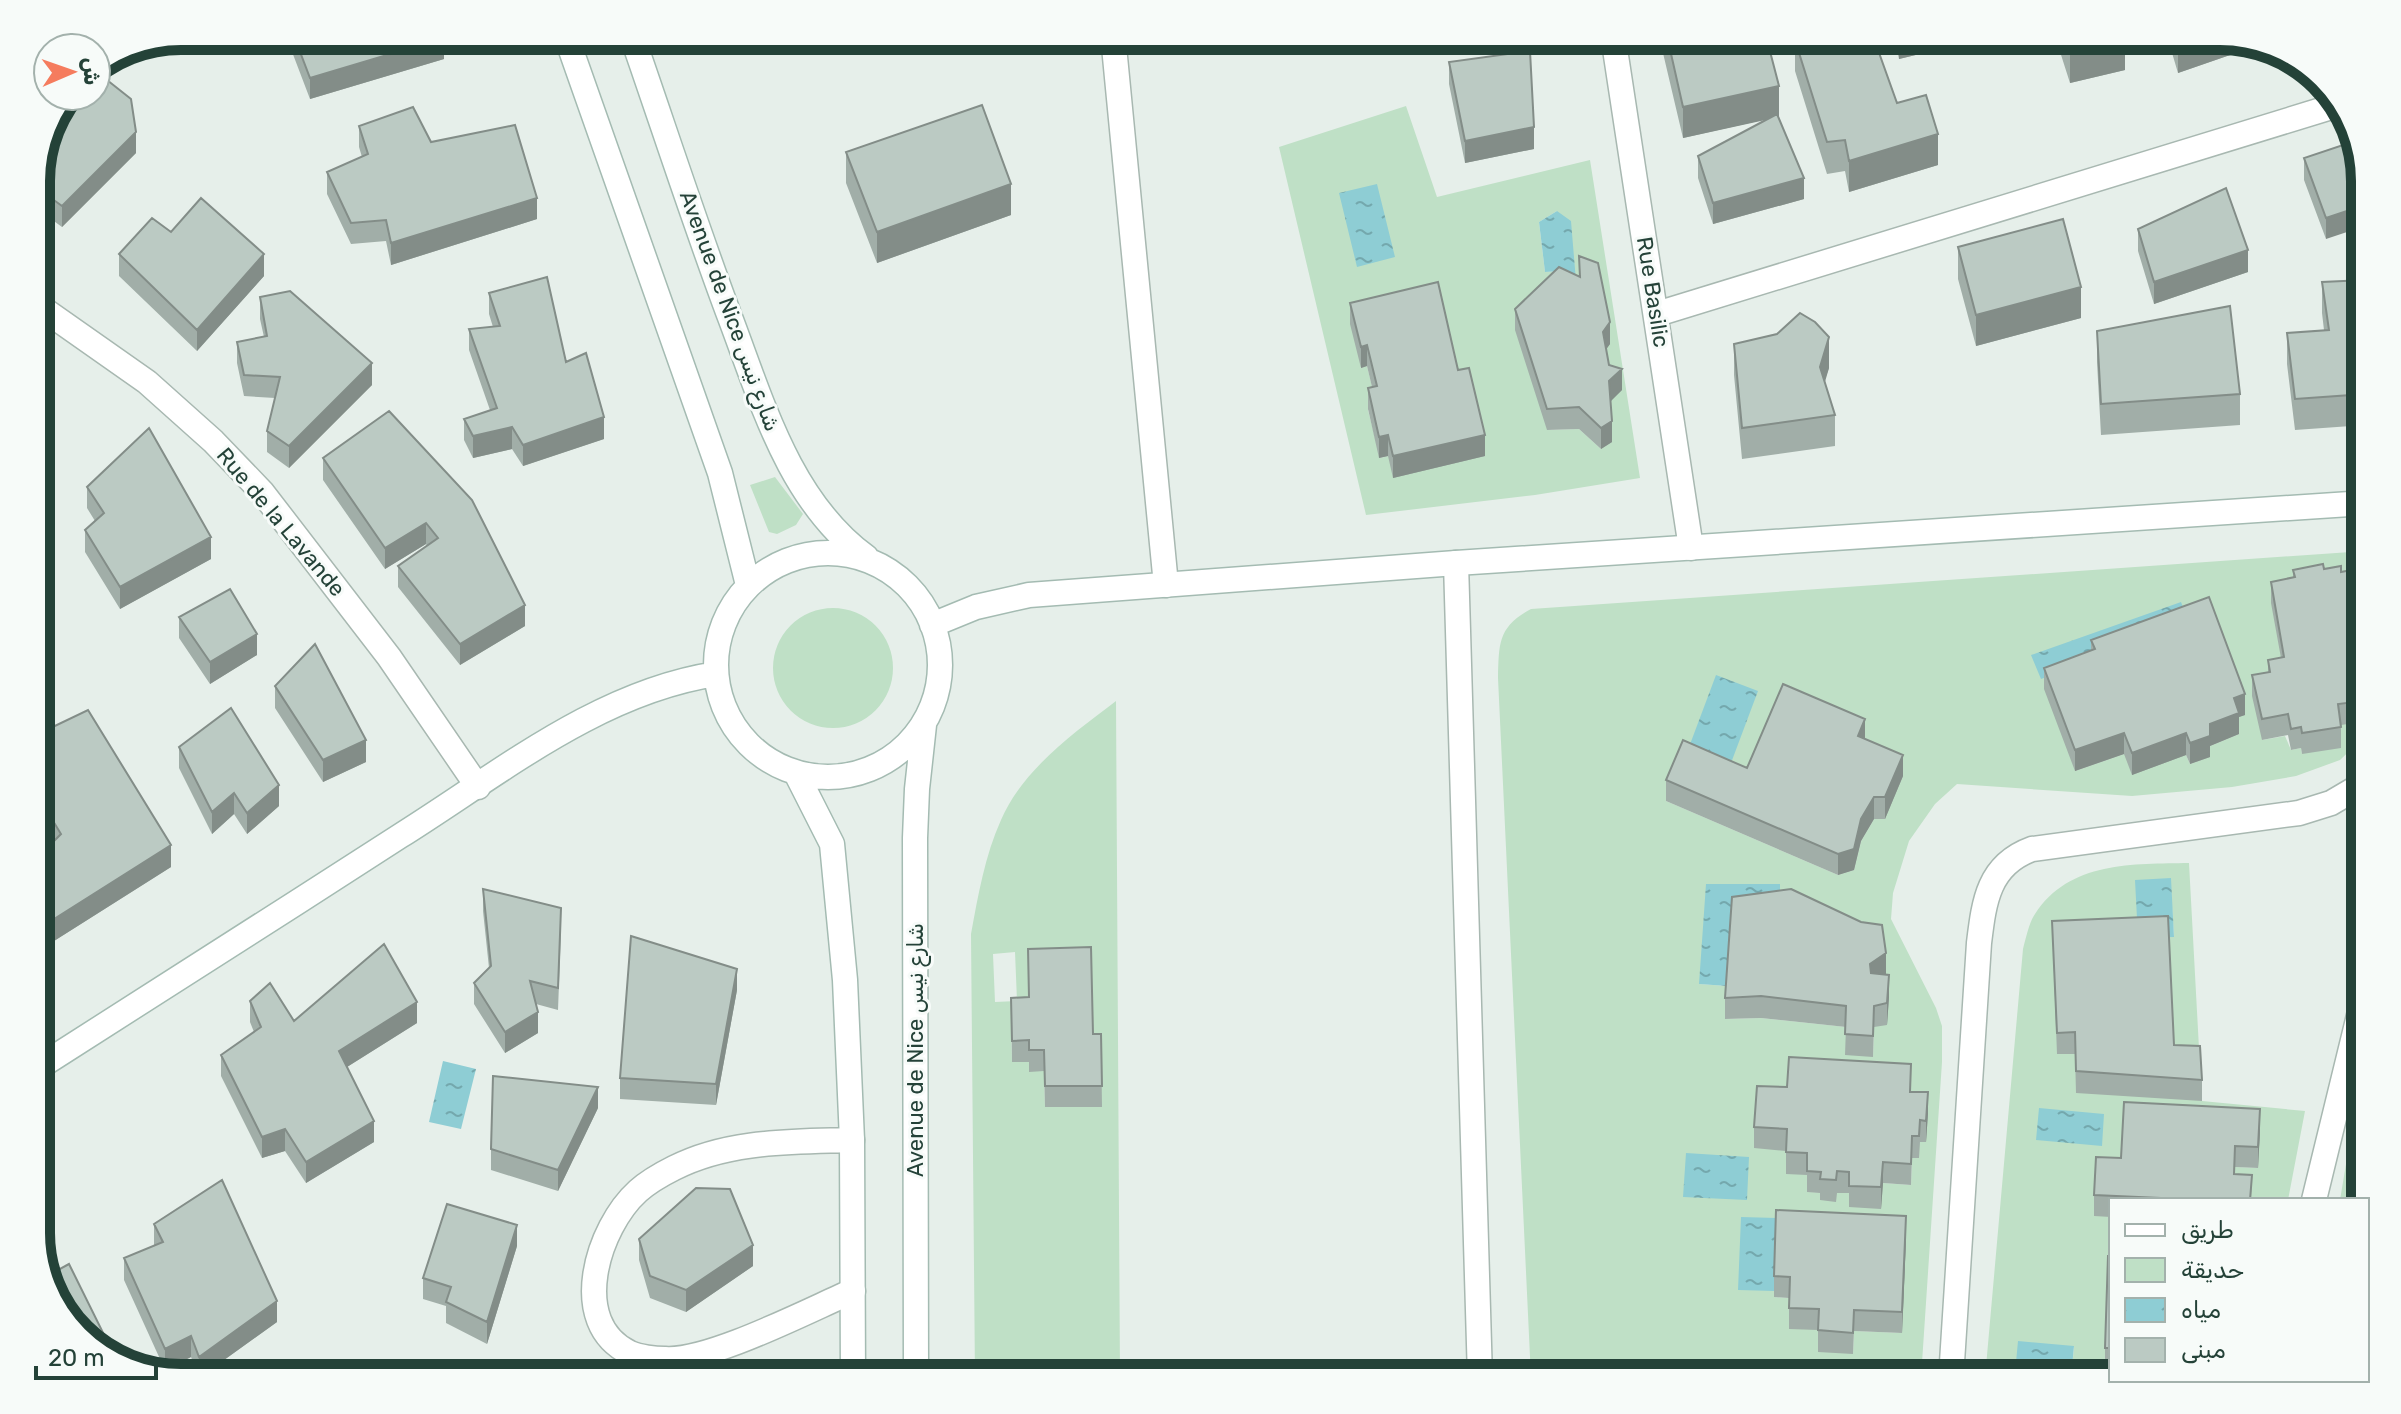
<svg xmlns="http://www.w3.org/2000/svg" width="2401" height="1414" font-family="Rubik,Cairo,sans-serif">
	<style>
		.green { fill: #bfe0c6; fill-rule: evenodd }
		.water { fill: url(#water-ripples) }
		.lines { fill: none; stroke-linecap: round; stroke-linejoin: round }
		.street-casing { stroke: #a8b8b1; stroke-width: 27 }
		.secondary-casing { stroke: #a4bbb2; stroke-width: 27 }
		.street { stroke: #fff; stroke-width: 24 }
		.secondary { stroke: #fff; stroke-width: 24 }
		.wall { fill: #a1aea8 }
		.shaded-wall { fill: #838d88 }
		.building { fill: #bbcac3; stroke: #838d88; stroke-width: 2 }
		.labels { text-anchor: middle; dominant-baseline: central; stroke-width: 6; stroke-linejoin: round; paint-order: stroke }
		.street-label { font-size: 22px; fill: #244238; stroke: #f7fbf9 }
		.rim { fill: none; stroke: #244238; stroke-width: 10 }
	</style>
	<defs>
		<pattern id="water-ripples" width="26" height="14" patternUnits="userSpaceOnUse" patternTransform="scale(2)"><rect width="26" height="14" fill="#8ecdd4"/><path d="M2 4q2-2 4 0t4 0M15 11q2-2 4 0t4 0" fill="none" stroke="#74a8ad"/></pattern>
	</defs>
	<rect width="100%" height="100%" fill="#e6efea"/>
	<path class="green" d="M1406 106 1437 197 1590 160 1640 478 1535 495 1366 515 1279 147ZM1557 211 1564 271 1545 272 1539 222ZM1438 304 1458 392 1388 456 1380 458 1368 410 1377 407 1367 366 1360 368ZM1609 403 1601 449 1579 429 1547 430Z
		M775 477 803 514 796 525 777 534 769 532 750 485Z
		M2365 551V604L2284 678 2262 740 2285 736 2291 750 2301 748 2302 754 2338 725 2352 705 2365 703V736L2340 760 2296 776 2232 787 2132 796 1957 784 1935 804 1909 841 1893 893 1891 919 1936 1008 1942 1026V1062L1921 1378H1817L1753 1364 1751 1378H1531L1498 678C1499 643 1498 627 1531 609ZM2091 661 2239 734 2210 746 2209 757 2190 764 2186 755 2124 754 2075 771ZM1747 789 1874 819 1861 841 1854 870 1838 875 1666 801ZM1780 885V912L1874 1027 1873 1057 1846 1027 1761 1018 1726 1019 1727 986 1699 984ZM1787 1109 1926 1142H1920L1912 1158 1911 1185 1883 1183 1849 1193 1807 1192V1175L1787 1151ZM1774 1291 1902 1333 1854 1331 1853 1354 1819 1330 1790 1298 1774 1297Z
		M773 668a60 60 0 1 1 120 0a60 60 0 1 1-120 0Z
		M1116 701 1120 1378H975L971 934C978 896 985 855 1001 820 1023 769 1074 733 1116 701ZM1015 952 1017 1001 995 1002 993 954ZM1029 1018 1102 1107H1045L1044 1071H1030L1029 1062H1012L1011 1019Z
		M2189 863 2200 1067H2174L2168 937 2174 936 2170 878 2075 1053 2076 1071 2202 1101 2305 1111 2288 1200H2251L2252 1197 2234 1195 2235 1167 2257 1168 2260 1130 2121 1179 2096 1178 2111 1217V1278L2105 1369 2111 1370V1378H2071L2074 1347 2015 1373 2068 1378H1985L2023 949C2026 938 2029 923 2035 914 2069 861 2134 864 2189 863Z
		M2365 1086V1168L2361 1167 2359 1187 2365 1188V1200H2340L2350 1140Z"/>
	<path class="water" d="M1377 184 1395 257 1357 267 1339 193Z
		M1557 211 1571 221 1576 281 1564 271 1545 272 1539 222Z
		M2181 602 2190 626 2041 679 2031 655Z
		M1716 675 1758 691 1728 771 1686 755Z
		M2171 878 2174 937 2138 938 2135 880Z
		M1706 884H1780V912L1727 986 1699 984Z
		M443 1061 476 1069 461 1129 429 1122Z
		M2039 1108 2104 1114 2102 1146 2036 1140Z
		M1686 1153 1749 1157 1747 1200 1683 1197Z
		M1741 1217 1777 1218 1774 1291 1738 1290Z
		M2018 1341 2074 1346 2071 1378 2015 1373Z"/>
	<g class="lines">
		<g class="street-casing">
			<path id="street" d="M1113 36 1166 585
				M1613 36 1691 548
				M36 304 147 382 213 441 262 492 389 657 478 787
				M1657 314 2341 104
				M1456 563 1480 1378
				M852 1140C792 1142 729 1140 674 1168 662 1174 647 1183 638 1191 598 1227 567 1323 630 1353 639 1357 655 1359 665 1359 709 1362 809 1310 853 1291
				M2314 1200 2365 991
				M1951 1378 1979 943C1984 902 1988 865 2032 849L2299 813 2331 803 2365 783"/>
		</g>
		<g class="secondary-casing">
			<path id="secondary" d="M566 36 720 473 748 585
				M632 36C664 128 694 221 728 312 761 398 788 500 866 557
				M716 665a112 112 0 1 1 224 0a112 112 0 1 1-224 0Z
				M932 625 976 607 1029 595 1456 563 2365 503
				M796 773 832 844 845 980 852 1140 853 1378
				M36 1069C158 991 279 914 400 836 499 774 598 692 716 674
				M916 1378 915 838 917 789 924 725"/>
		</g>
		<use href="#street" class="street"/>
		<use href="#secondary" class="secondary"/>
	</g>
	<path class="wall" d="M286 36H443L444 59 310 99Z
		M1663 36H1766L1778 117 1804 199 1713 224 1698 178V156L1767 119 1683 138 1663 53Z
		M1894 36H1986V38L1899 59Z
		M2055 36H2124L2125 70 2070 83Z
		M2167 36H2220L2256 46 2178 73Z
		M1795 40 1897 103 1938 165 1849 192 1845 171 1827 174 1795 71Z
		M1449 62 1534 149 1465 163 1449 84Z
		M69 101 136 153 62 227 36 208V172L46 162 45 153Z
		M359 126 431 142 537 219 391 265 386 241 351 244 327 194V172L362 157 359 147Z
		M2355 141 2326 239 2304 180V158Z
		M846 152 1011 215 877 263 846 183Z
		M2138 229 2248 272 2154 304 2138 251Z
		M171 232 264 276 197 351 119 276V254Z
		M1958 247 2081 318 1976 346 1958 279Z
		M1579 256 1610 344 1606 349 1609 365 1622 390 1610 401 1612 442 1601 449 1579 429 1547 430 1515 330V309L1579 277Z
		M2365 280V425L2295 430 2287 364V333L2324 330 2322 313V282Z
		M489 293 566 362 604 439 523 466 512 449 473 458 464 440V419L490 410 469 350V329L493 327 489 314Z
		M260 297 372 385 289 468 267 452V431L275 398 244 396 237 363V342L264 337 260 319Z
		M1350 303 1458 370 1485 456 1393 478 1388 456 1379 458 1368 409V388L1372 387 1367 366 1361 368 1350 324Z
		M2097 331 2240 394V425L2101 435 2097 362Z
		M1777 334 1829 368 1824 382 1835 415V446L1742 459 1734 375V344Z
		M389 411 525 626 460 665 398 587V566L427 546 426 544 385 569 323 480V458Z
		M87 487 211 559 120 609 85 552V530L95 521 87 508Z
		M2324 569 2341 572 2365 583V703L2355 704V723L2341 725V748L2302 754 2301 748 2291 750 2288 735 2262 740 2252 696V675L2268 672V660L2281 658 2271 603V582L2293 577V570Z
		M179 617 257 655 210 684 179 638Z
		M2091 640 2245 715 2239 717V734L2210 746V757L2190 764 2186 755 2132 775 2124 754 2075 771 2044 689V668L2091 650Z
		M275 686 366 762 323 782 275 708Z
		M36 735 171 867 54 941 36 915V859L53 842 36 814Z
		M1865 739 1903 776 1885 819H1874L1861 841 1854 870 1838 875 1666 801V780L1747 768Z
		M179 747 279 806 247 834 234 814 212 834 179 768Z
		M483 889 561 930 558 1010 536 1004 538 1033 505 1053 474 1004V983L489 968 483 911Z
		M2052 921 2174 1045 2202 1080V1101L2076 1093 2075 1054H2057Z
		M1886 975 1889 997 1887 1025 1874 1027 1873 1057 1845 1055 1846 1027 1761 1018 1725 1019V998Z
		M737 990 716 1105 620 1099V1078Z
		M1011 998 1093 1034H1101L1102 1107H1045L1044 1071 1029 1072V1062H1012Z
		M250 1001 294 1021 417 1023 347 1067 374 1142 306 1183 285 1151 262 1158 221 1076V1055L254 1032 250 1022Z
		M1911 1092 1928 1113 1926 1142H1920L1919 1158H1912L1911 1185 1883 1183 1881 1209 1849 1207V1193H1837L1836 1202 1820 1200V1193L1807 1192V1175L1786 1174V1151L1754 1148V1127Z
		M598 1108 558 1191 491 1170V1149Z
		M2260 1130 2258 1168 2235 1167V1174L2252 1175 2251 1200H2111V1217L2094 1216V1195Z
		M154 1224 277 1322 199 1378 191 1357 165 1370 124 1280V1258L154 1246Z
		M1906 1238 1902 1333 1854 1331 1853 1354 1818 1352V1330L1789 1329V1298L1774 1297V1276Z
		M639 1239 753 1266 686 1312 650 1298 639 1260Z
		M517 1246 487 1344 446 1323V1306L423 1299V1278Z
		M2111 1256V1370L2105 1369V1348Z"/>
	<path class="shaded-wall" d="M1907 36H1986V38L1899 59V38Z
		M2221 36 2256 46 2178 73V52Z
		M444 38V59L310 99V78Z
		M2125 39V70L2070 83V52Z
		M1779 86V117L1683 138V107Z
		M1534 127V149L1465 163V141Z
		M136 132V153L62 227V206Z
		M1938 134V165L1849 192V161Z
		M1804 178V199L1713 224V203Z
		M1011 184V215L877 263V232Z
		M537 198V219L391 265V243Z
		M2365 205V226L2326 239V218Z
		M2248 250V272L2154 304V282Z
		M264 254V276L197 351V330Z
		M2081 287V318L1976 346V315Z
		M1610 322V344L1603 354V332Z
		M1829 337V368L1820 399V367Z
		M1367 345V366L1361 368V347Z
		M372 363V385L289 468V446Z
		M1622 369V390L1609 403V381Z
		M604 417V439L523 466V445Z
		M1612 421V442L1601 449V428Z
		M512 427V449L473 458V436Z
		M1388 435V456L1379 458V437Z
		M1485 435V456L1393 478V456Z
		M426 523V544L385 569V548Z
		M211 537V559L120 609V587Z
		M525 605V626L460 665V644Z
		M53 621V642L36 655V634Z
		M257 634V655L210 684V662Z
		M2245 694V715L2239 717V734L2210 746V757L2190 764V743L2234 698Z
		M1865 719V741L1858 736Z
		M2124 733V754L2075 771V750Z
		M2186 733V755L2132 775V753Z
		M366 740V762L323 782V760Z
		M1903 755V776L1885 819V797Z
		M279 785V806L247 834V813Z
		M234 793V814L212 834V812Z
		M1874 797V819L1861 841 1854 870 1838 875V854Z
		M171 845V867L54 941V919Z
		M1886 953V975L1870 985V964Z
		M737 969V990L716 1105V1084Z
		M1889 975V997L1887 1025V1003Z
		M417 1002V1023L339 1072V1051Z
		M538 1012V1033L505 1053V1032Z
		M598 1087V1108L558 1191V1170Z
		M1928 1092V1113L1926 1142V1121Z
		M2260 1109V1130L2258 1168V1147Z
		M374 1121V1142L306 1183V1162Z
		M285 1129V1151L262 1158V1137Z
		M1883 1162V1183L1881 1209V1187Z
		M1906 1216V1238L1902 1333V1312Z
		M517 1225V1246L487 1344V1322Z
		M753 1245V1266L686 1312V1290Z
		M277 1301V1322L199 1378V1357Z
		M191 1336V1357L165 1370V1349Z"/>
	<path class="building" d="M294 36H443L444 38 310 78Z
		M1667 36H1766L1779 86 1683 107Z
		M1806 36H1873L1897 103 1926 95 1938 134 1849 161 1845 140 1827 142 1795 40Z
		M2065 36H2124L2125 39 2070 52Z
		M2173 36H2221L2178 52Z
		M1530 51 1534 127 1465 141 1449 62Z
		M107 80 131 99 136 132 62 206 36 187V172L38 168 49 160 47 148 69 101 75 96H96V85Z
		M982 105 1011 184 877 232 846 152Z
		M413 107 431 142 515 125 537 198 391 243 386 220 351 223 327 172 368 154 359 126Z
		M1777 114 1804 178 1713 203 1698 156Z
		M2355 141 2365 172V205L2326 218 2304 158Z
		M2226 188 2248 250 2154 282 2138 229Z
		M201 198 264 254 197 330 119 254 152 218 171 232Z
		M2063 219 2081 287 1976 315 1958 247Z
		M1579 256 1598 263 1610 322 1603 332 1609 365 1622 369 1609 381 1612 421 1601 428 1579 407 1547 409 1515 309 1559 267 1580 277Z
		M547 277 566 362 586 353 604 417 523 445 512 427 473 436 464 419 497 408 469 329 500 326 489 293Z
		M2365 280V394L2295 399 2287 333 2329 330 2322 282Z
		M1438 282 1458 370 1469 368 1485 435 1393 456 1388 435 1379 437 1368 388 1377 386 1367 345 1361 347 1350 303Z
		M290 291 372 363 289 446 267 431 280 377 244 375 237 342 267 336 260 297Z
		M2230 306 2240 394 2101 404 2097 331Z
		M1800 313 1815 322 1829 337 1820 367 1835 415 1742 428 1734 344 1777 334Z
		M389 411 472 500 525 605 460 644 398 566 438 538 426 523 385 548 323 458Z
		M149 428 211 537 120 587 85 530 104 513 87 487Z
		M2323 564 2324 569 2341 566V572L2362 568 2365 583V681L2352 683 2355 702 2338 704 2341 727 2302 733 2301 727 2291 729 2288 714 2262 719 2252 675 2270 672 2268 660 2284 657 2271 582 2295 577 2293 570Z
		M230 589 257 634 210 662 179 617Z
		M36 592 53 621 36 634Z
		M2209 597 2245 694 2234 698 2239 713 2210 724V736L2190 743 2186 733 2132 753 2124 733 2075 750 2044 668 2095 649 2091 640Z
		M315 644 366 740 323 760 275 686Z
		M1783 684 1865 719 1858 736 1903 755 1885 797H1874L1861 819 1854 849 1838 854 1666 780 1683 740 1747 768Z
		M231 708 279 785 247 813 234 793 212 812 179 747Z
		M88 710 171 845 54 919 36 894V859L61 834 36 793V735Z
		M483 889 561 908 558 988 530 981 538 1012 505 1032 474 983 491 966Z
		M1791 889 1861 922 1882 925 1886 953 1870 964 1871 973 1889 975 1887 1003 1874 1006 1873 1036 1845 1034 1846 1006 1761 996 1725 998 1732 897Z
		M2168 916 2174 1045 2200 1046 2202 1080 2076 1071 2075 1032 2057 1033 2052 921Z
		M631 936 737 969 716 1084 620 1078Z
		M384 944 417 1002 339 1051 374 1121 306 1162 285 1129 262 1137 221 1055 261 1027 250 1001 270 983 294 1021Z
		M1091 947 1093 1034H1101L1102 1086H1045L1044 1050H1029V1040L1012 1041 1011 998 1029 997 1028 949Z
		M1789 1057 1911 1064 1910 1092H1928L1926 1121 1920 1120 1919 1136H1912L1911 1164 1883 1162 1881 1187 1849 1186V1172L1837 1171 1836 1180 1820 1179 1821 1172 1807 1171V1153L1786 1152 1787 1129 1754 1127 1757 1086 1787 1087Z
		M493 1076 598 1087 558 1170 491 1149Z
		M2124 1102 2260 1109 2258 1147 2235 1146 2234 1174 2252 1175 2250 1200H2160V1198L2094 1195 2096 1157 2121 1158Z
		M222 1180 277 1301 199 1357 191 1336 165 1349 124 1258 163 1242 154 1224Z
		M696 1188 730 1189 753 1245 686 1290 650 1276 639 1239Z
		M447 1204 517 1225 487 1322 446 1302 451 1287 423 1278Z
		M1776 1210 1906 1216 1902 1312 1854 1310 1853 1333 1818 1330 1819 1309 1789 1308 1790 1277 1774 1276Z
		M2108 1256H2111V1348H2105Z
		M69 1264 117 1361 108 1358 56 1306 47 1276Z
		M1773 1364 1888 1371V1378H1772Z"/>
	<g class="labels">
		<g class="street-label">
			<text transform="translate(1653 292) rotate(81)">Rue Basilic</text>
			<text transform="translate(730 311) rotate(70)">Avenue de Nice شارع نيس</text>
			<text transform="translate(281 522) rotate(50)">Rue de la Lavande</text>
			<text transform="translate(915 1050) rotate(-90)">Avenue de Nice شارع نيس</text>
		</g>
	</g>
	<path d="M0 0H2401V1414H0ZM181 50H2220A131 131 0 0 1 2351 181V1233A131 131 0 0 1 2220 1364H181A131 131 0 0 1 50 1233V181A131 131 0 0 1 181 50Z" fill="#f7fbf9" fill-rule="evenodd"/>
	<path class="rim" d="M181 50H2220A131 131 0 0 1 2351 181V1233A131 131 0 0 1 2220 1364H181A131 131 0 0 1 50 1233V181A131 131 0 0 1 181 50Z"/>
	<rect x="2109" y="1198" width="260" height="184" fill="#f7fbf9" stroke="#a3b1ac" stroke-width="2"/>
	<rect x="2125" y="1224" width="40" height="12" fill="#ffffff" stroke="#a3b1ac" stroke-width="2"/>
	<text x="2181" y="1238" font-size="24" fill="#244238">طريق</text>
	<rect x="2125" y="1258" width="40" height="24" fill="#bfe0c6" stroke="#a3b1ac" stroke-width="2"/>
	<text x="2181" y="1278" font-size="24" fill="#244238">حديقة</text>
	<rect x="2125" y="1298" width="40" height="24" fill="url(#water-ripples)" stroke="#a3b1ac" stroke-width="2"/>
	<text x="2181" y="1318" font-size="24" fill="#244238">مياه</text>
	<rect x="2125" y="1338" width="40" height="24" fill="#bbcac3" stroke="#a3b1ac" stroke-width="2"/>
	<text x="2181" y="1358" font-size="24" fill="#244238">مبنى</text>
	<g transform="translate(72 72) rotate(88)"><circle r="38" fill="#f7fbf9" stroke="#a3b1ac" stroke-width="2"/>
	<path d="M0-6L14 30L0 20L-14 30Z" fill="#f57c5e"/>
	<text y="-12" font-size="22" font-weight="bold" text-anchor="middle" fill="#244238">ش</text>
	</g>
	<path d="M36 1366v12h120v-12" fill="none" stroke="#244238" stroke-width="4"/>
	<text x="48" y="1366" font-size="24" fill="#244238" stroke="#f7fbf9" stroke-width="6" paint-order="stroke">20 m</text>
</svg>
